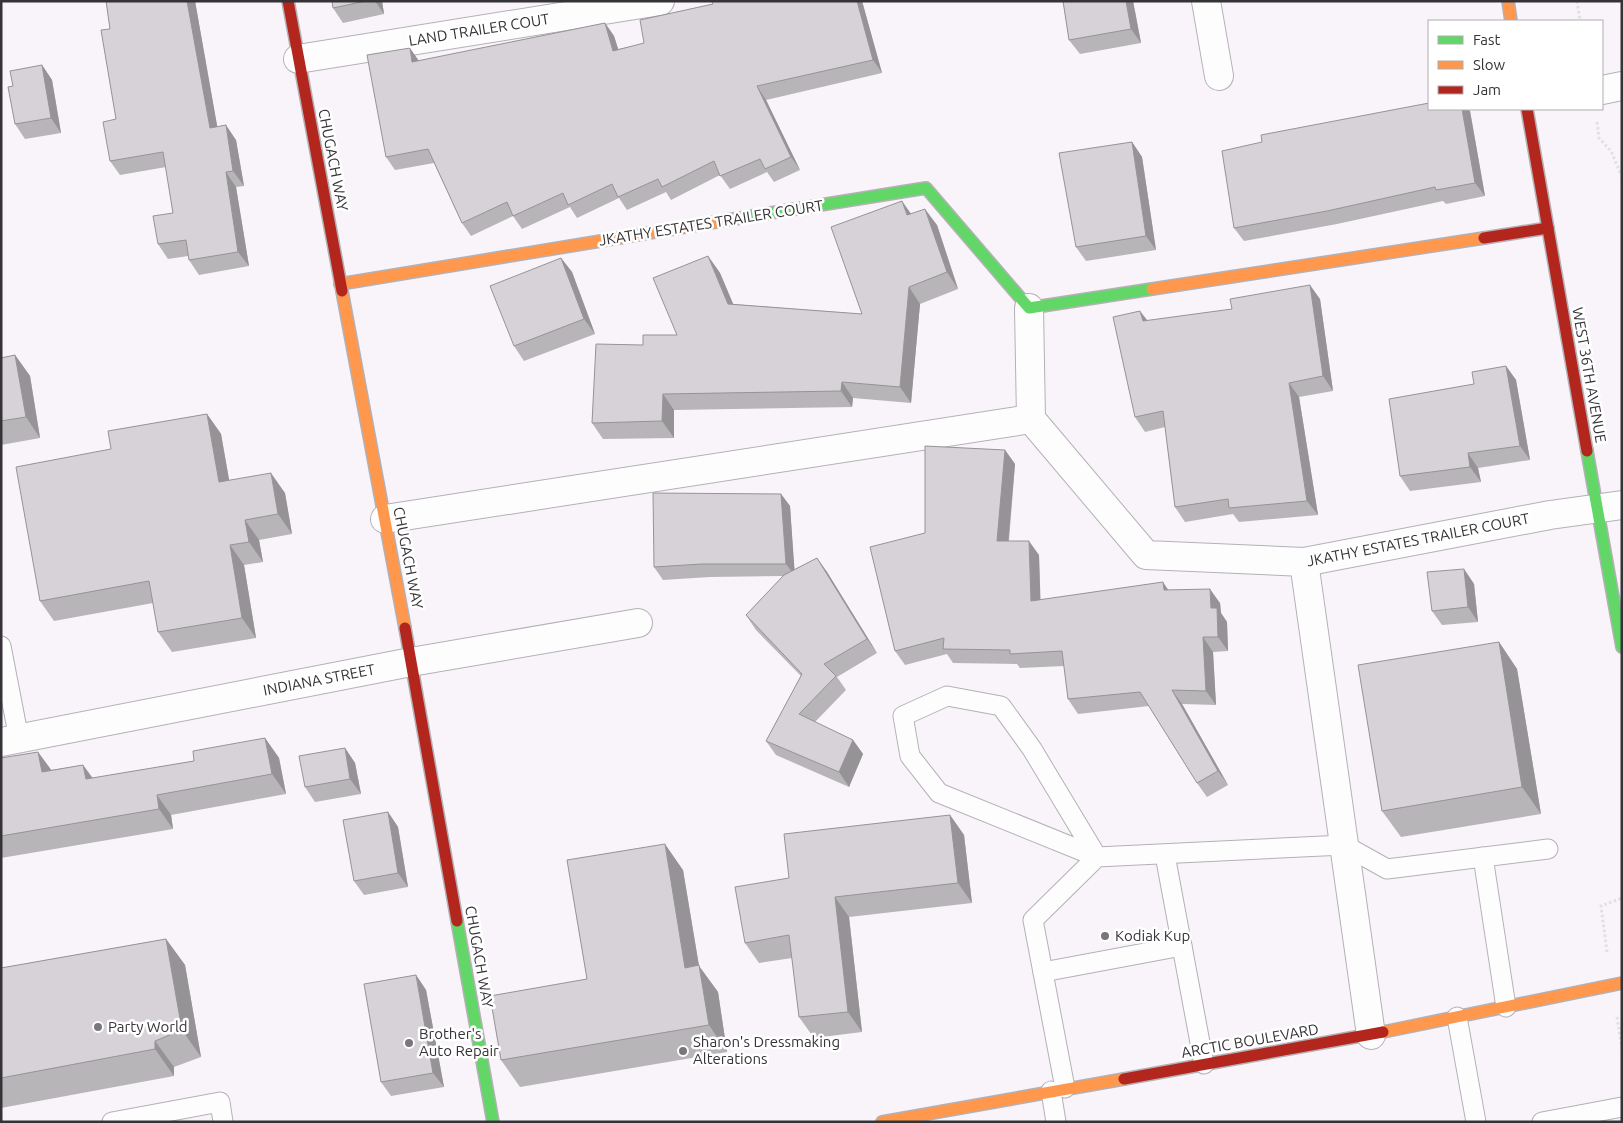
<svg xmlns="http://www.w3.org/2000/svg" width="1623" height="1123" font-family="Ubuntu,sans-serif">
	<rect width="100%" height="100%" fill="#f8f4f9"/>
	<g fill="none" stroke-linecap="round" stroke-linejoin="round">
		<!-- lane casing -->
		<g stroke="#b4b1b6" stroke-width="21">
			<g id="lane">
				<polyline points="1,646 19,739"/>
				<polyline points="1165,855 1204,1064"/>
				<polyline points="1483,857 1506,1007"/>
				<polyline points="1043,972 1182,946"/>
				<polyline points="1457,1017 1476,1122"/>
				<polyline points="1065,1088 1033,920 1097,857 939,793 910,756 903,716 947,696 1001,706 1032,749 1097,857 1344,845 1387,869 1548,849"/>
				<polyline points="1051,1091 1056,1122"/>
				<polyline points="112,1122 220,1102 223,1122"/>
				<polyline points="1542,1122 1622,1107"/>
			</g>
		</g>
		<!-- street casing -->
		<g stroke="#b4b1b6" stroke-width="30">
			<g id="street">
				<polyline points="1206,1 1219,76"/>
				<polyline points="298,59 660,1"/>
				<polyline points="1602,90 1622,86"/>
				<polyline points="1029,308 1031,419 1146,555 1304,562 1550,515 1622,505"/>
				<polyline points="385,519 1031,419"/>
				<polyline points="1304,562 1371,1035"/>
				<polyline points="1,742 411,662 638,623"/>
			</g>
		</g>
		<!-- fast casing -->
		<g stroke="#b4b1b6" stroke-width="14">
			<g id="fast">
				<polyline points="740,218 926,188 1029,308 1152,289"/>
				<polyline points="1587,451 1622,647"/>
				<polyline points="457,921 493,1122"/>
			</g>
		</g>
		<!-- slow casing -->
		<g stroke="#b4b1b6" stroke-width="14">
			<g id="slow">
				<polyline points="1508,1 1511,21"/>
				<polyline points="340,284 740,218"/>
				<polyline points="1152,289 1484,238"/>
				<polyline points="342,291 405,628"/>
				<polyline points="1383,1032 1622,983"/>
				<polyline points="882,1122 1124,1079"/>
			</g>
		</g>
		<!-- jam casing -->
		<g stroke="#b4b1b6" stroke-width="14">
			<g id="jam">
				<polyline points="288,1 342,291"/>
				<polyline points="1527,109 1587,451"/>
				<polyline points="1484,238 1548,228"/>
				<polyline points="405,628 457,921"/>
				<polyline points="1124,1079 1383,1032"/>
			</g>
		</g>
		<!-- path -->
		<g stroke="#e1e0e1" stroke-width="3" stroke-dasharray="2.5 2.5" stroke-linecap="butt">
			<polyline points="1577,1 1580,21"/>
			<polyline points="1597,122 1599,138 1611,151 1622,177"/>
			<polyline points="1607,952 1601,906 1622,898"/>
			<polyline points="1617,1017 1622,1049"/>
		</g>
		<!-- lane -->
		<use href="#lane" stroke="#fefdfe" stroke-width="19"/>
		<!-- street -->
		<use href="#street" stroke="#fefdfe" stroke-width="28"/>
		<!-- fast -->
		<use href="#fast" stroke="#63d668" stroke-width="11"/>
		<!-- slow -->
		<use href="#slow" stroke="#ff974d" stroke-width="11"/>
		<!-- jam -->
		<use href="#jam" stroke="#b3261e" stroke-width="11"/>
	</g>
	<!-- wall -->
	<g fill="#b8b5b9">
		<polygon points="106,1 195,1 217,126 236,140 244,186 236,187 249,266 199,275 189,260 188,256 168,259 158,244 173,213 166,167 120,175 110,161 116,119 110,29"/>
		<polygon points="332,1 382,1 384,14 343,23 333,8"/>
		<polygon points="862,1 882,73 766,100 800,170 774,182 767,172 730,189 720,175 671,200 666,192 627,210 619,198 577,218 570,207 522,229 513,216 471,236 462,223 434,163 395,170 386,157 419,61 605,23 614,36 618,49"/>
		<polygon points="1063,1 1133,1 1141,43 1080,54 1069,40"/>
		<polygon points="42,65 52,80 61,133 25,139 15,124"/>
		<polygon points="1470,111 1485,196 1446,204 1443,201 1337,224 1244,241 1234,228"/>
		<polygon points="1132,142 1142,157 1156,250 1086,261 1076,247"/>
		<polygon points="911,214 937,225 958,289 920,304 911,403 853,398 852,407 674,410 674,438 603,439 592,423 643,345 677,335 708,256 720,273 733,304 862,314"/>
		<polygon points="561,258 572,272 595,334 524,361 514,346"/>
		<polygon points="1320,299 1333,391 1299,397 1318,515 1239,522 1233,514 1185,522 1175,507 1165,427 1145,432 1135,417 1148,321"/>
		<polygon points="15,355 30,376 40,438 1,445 1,358"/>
		<polygon points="1506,366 1516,380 1530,460 1478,468 1481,482 1410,491 1400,476 1474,384"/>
		<polygon points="207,414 221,434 229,480 285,493 292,534 259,540 263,562 244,565 256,638 172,652 158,632 153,603 54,621 40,601 111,449"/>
		<polygon points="1005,450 1015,464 1009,541 1039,555 1040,600 1168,590 1220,603 1221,613 1227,622 1228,651 1213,652 1216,705 1182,704 1228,785 1207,797 1197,783 1149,706 1078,714 1068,699 1064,666 1020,668 1017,664 953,663 947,654 905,665 895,651 925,533"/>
		<polygon points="781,494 790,506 794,570 817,558 827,572 877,653 837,677 846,690 815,722 853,740 863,754 849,787 776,755 766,741 801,676 756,630 746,615 783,576 710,577 663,580 654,567"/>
		<polygon points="1464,569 1474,584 1478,622 1442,625 1432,611"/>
		<polygon points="1499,642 1517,669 1541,814 1401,837 1382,811"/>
		<polygon points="265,738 279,758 286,794 171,815 173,829 1,858 1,758 38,752 51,770 83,765 93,778 194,761"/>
		<polygon points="345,748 355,763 361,794 315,802 305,787"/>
		<polygon points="388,812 398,827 408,887 364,895 354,881"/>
		<polygon points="950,815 964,835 972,903 849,917 862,1032 814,1038 799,1017 792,958 759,963 745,943 789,878"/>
		<polygon points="683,870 699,966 718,992 727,1052 520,1087 501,1060 587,979"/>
		<polygon points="166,939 185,965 201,1057 174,1067 174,1076 1,1108 1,968"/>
		<polygon points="416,975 426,990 444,1087 391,1096 381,1082"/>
	</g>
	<!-- shaded-wall -->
	<g fill="#969396">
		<polygon points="187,1 195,1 220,142 210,128"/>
		<polygon points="375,1 382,1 384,14"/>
		<polygon points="857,1 862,1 882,73 873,60"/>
		<polygon points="1126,1 1133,1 1141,43 1131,29"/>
		<polygon points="605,23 614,36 623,64 613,51"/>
		<polygon points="410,48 419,61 412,62"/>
		<polygon points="42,65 52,80 61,133 51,118"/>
		<polygon points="757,86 766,100 800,170 791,157"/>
		<polygon points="1462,109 1468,109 1470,111 1485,196 1475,183"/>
		<polygon points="226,125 236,140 244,186 233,171"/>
		<polygon points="1132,142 1142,157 1156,250 1146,236"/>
		<polygon points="226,172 236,187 249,266 238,252"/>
		<polygon points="902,201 914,218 907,215"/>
		<polygon points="925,209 937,225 958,289 947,272"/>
		<polygon points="708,256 720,273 740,320 728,304"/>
		<polygon points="561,258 572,272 595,334 584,319"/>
		<polygon points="1310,285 1320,299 1333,391 1323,376"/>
		<polygon points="909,287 920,304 911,403 900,387"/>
		<polygon points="1140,311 1151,325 1143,321"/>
		<polygon points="15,355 30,376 40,438 26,417"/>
		<polygon points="1506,366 1516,380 1530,460 1520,446"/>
		<polygon points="842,382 853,398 852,407 841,391"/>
		<polygon points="1289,383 1299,397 1318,515 1307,501"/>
		<polygon points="663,394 674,410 674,438 662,421"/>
		<polygon points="207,414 221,434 233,502 219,482"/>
		<polygon points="1005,450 1015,464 1007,556 997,541"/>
		<polygon points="1468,453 1478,468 1481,482 1470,467"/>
		<polygon points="271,473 285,493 292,534 278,514"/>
		<polygon points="781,494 790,506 795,576 786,564"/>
		<polygon points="245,520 259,540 263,562 249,542"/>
		<polygon points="1029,541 1039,555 1041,615 1031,601"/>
		<polygon points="230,545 244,565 256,638 242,618"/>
		<polygon points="817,558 827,572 877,653 867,639"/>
		<polygon points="1464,569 1474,584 1478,622 1468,607"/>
		<polygon points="1163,582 1173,597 1164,590"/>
		<polygon points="1210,589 1220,603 1221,613 1227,622 1228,651 1218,637 1211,608"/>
		<polygon points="1203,637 1213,652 1216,705 1206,691"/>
		<polygon points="1499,642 1517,669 1541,814 1522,787"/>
		<polygon points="1172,690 1182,704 1228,785 1218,771"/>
		<polygon points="265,738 279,758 286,794 272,774"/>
		<polygon points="853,740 863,754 849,787 839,772"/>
		<polygon points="345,748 355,763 361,794 350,779"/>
		<polygon points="38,752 52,771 42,772"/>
		<polygon points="83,765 97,785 86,779"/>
		<polygon points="157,795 171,815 173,829 159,809"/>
		<polygon points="388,812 398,827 408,887 398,873"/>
		<polygon points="950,815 964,835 972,903 958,883"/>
		<polygon points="665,844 683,870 699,966 718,992 727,1052 709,1025 685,968"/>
		<polygon points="835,897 849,917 862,1032 848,1012"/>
		<polygon points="166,939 185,965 201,1057 182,1030"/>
		<polygon points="416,975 426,990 444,1087 433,1073"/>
		<polygon points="155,1041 174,1067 174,1076 155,1049"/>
	</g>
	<!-- building -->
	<g fill="#d6d2d7" stroke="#969396">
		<polygon points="106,1 187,1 210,128 226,125 233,171 226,172 238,252 189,260 186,240 158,244 153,216 173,213 163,152 110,161 103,122 116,119 101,30 110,29"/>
		<polygon points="332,1 366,1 333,8"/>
		<polygon points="714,1 857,1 873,60 757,86 791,157 765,169 760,159 720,176 714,161 662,187 658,179 618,197 612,184 568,205 563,193 513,216 507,202 462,223 428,149 386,157 367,55 410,48 412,62 605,23 613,51 644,43 640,20 713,4 712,2"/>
		<polygon points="1063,1 1126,1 1131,29 1069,40"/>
		<polygon points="42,65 51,118 15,124 8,87 13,86 10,71"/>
		<polygon points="1429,103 1429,109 1462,109 1475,183 1436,190 1435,187 1327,211 1234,228 1222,151 1262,142 1261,135"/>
		<polygon points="1132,142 1146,236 1076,247 1059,153"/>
		<polygon points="902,201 907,215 925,209 947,272 909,287 900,387 842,382 841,391 663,394 662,421 592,423 596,344 643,345 643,335 677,335 653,278 708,256 728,304 862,314 831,227"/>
		<polygon points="561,258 584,319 514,346 490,286"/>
		<polygon points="1310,285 1323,376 1289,383 1307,501 1229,508 1228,499 1175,507 1163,411 1135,417 1113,317 1140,311 1143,321 1232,309 1230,299"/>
		<polygon points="15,355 26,417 1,421 1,358"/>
		<polygon points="1506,366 1520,446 1468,453 1470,467 1400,476 1389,399 1474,384 1472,372"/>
		<polygon points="207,414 219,482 271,473 278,514 245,520 249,542 230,545 242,618 158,632 149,581 40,601 16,467 111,449 108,431"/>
		<polygon points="925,446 1005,450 997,541 1029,541 1031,601 1163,582 1164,590 1210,589 1211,608 1217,608 1218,637 1203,637 1206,691 1172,690 1218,771 1197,783 1140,692 1068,699 1062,651 1010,654 1010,650 943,649 944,638 895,651 870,547 925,533"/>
		<polygon points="653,493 781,494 786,564 702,564 654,567"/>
		<polygon points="817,558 867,639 824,664 836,676 799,714 853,740 839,772 766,741 802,674 746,615 784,575"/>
		<polygon points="1464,569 1468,607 1432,611 1427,572"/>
		<polygon points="1499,642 1522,787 1382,811 1358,665"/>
		<polygon points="265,738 272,774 157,795 159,809 1,836 1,758 38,752 42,772 83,765 86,779 194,761 193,751"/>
		<polygon points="345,748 350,779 305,787 299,756"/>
		<polygon points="388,812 398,873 354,881 343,820"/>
		<polygon points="950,815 958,883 835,897 848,1012 799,1017 789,935 745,943 735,887 789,878 784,834"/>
		<polygon points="665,844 685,968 699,965 709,1025 501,1060 490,996 587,979 567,860"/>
		<polygon points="166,939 182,1030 155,1041 155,1049 1,1078 1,968"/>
		<polygon points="416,975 433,1073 381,1082 364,984"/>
	</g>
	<!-- markers -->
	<g fill="#79777b" stroke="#fff" stroke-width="2">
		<circle cx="1105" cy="936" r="5"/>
		<circle cx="98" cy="1027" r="5"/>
		<circle cx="409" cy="1043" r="5"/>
		<circle cx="683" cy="1051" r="5"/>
	</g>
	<g text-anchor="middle" stroke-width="5" stroke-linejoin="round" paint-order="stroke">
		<!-- street labels -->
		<g font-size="15" fill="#353337" stroke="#fff">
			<text transform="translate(479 30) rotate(-9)" y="5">LAND TRAILER COUT</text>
			<text transform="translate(333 160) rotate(79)" y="5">CHUGACH WAY</text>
			<text transform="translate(711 223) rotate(-9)" y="5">JKATHY ESTATES TRAILER COURT</text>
			<text transform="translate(1589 375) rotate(80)" y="5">WEST 36TH AVENUE</text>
			<text transform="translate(1418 540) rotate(-11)" y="5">JKATHY ESTATES TRAILER COURT</text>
			<text transform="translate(408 558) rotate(79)" y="5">CHUGACH WAY</text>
			<text transform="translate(319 680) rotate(-11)" y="5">INDIANA STREET</text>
			<text transform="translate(479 957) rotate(80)" y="5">CHUGACH WAY</text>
			<text transform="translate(1250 1041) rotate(-10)" y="5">ARCTIC BOULEVARD</text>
		</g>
		<!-- poi labels -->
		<g font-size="15" fill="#353337" stroke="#fff" text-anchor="start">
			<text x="1115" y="941">Kodiak Kup</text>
			<text x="108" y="1032">Party World</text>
			<text x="419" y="1039">Brother's<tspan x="419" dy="17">Auto Repair</tspan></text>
			<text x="693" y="1047">Sharon's Dressmaking<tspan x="693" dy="17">Alterations</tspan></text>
		</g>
	</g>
	<!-- border -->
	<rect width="1623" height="1123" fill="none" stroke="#353337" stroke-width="5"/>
	<!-- legend -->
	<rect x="1428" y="20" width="175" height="90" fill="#ffffff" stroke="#aeadaf"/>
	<rect x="1438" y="36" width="25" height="8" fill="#63d668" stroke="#aeadaf"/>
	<text x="1473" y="45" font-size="15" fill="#353337">Fast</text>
	<rect x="1438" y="61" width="25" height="8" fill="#ff974d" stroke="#aeadaf"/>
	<text x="1473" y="70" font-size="15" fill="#353337">Slow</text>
	<rect x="1438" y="86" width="25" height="8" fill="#b3261e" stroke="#aeadaf"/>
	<text x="1473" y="95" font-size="15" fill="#353337">Jam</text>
</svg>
